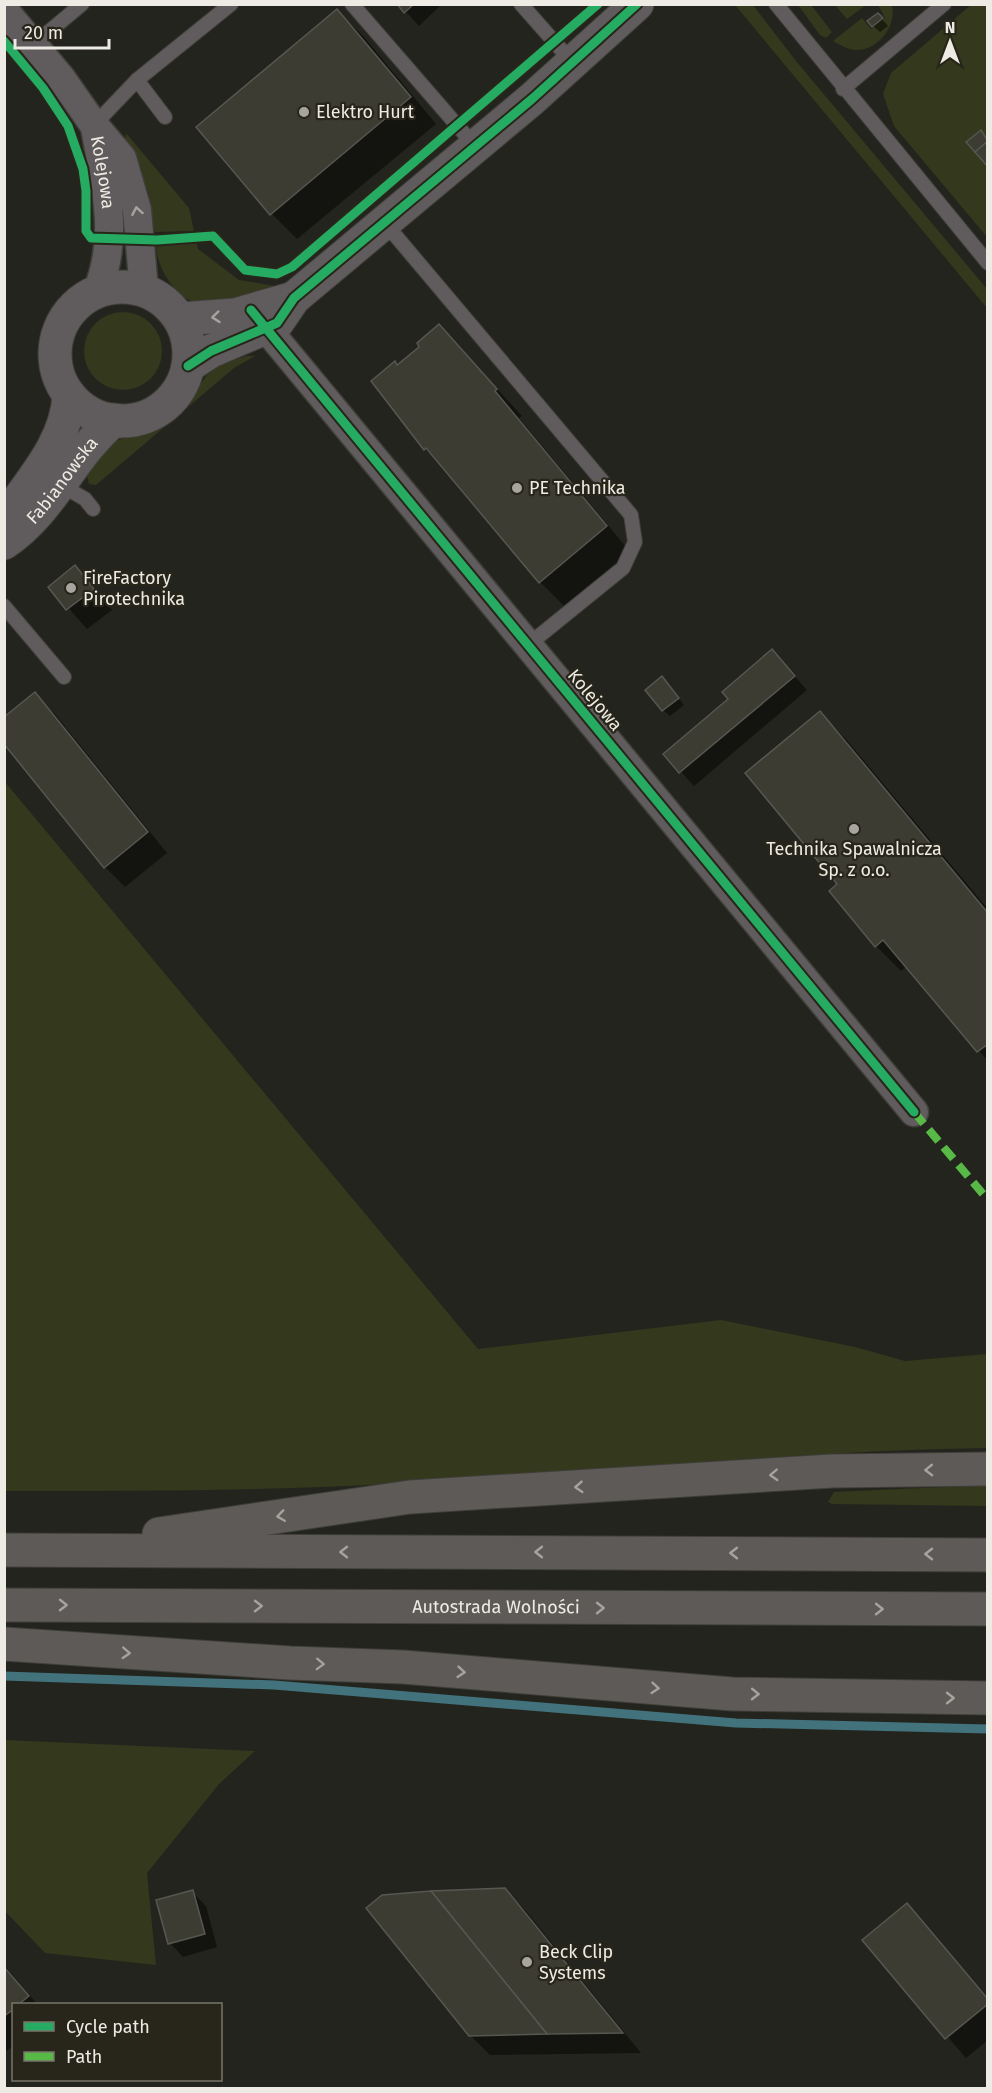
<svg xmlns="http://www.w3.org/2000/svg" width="992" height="2093" font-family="'Fira Sans',sans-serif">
	<rect width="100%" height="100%" fill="#24241e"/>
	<!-- green -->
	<g fill="#34381c">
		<polygon points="735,5 753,5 796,61 987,289 987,308"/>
		<polygon points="798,5 811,5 832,32 826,38 820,35"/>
		<polygon points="835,5 866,5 847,19"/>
		<path d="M878,5H892C897,26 878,51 855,50C847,49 840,45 833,41L862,18L871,29L885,18Z"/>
		<polygon points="971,5 987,5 987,138 981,130 967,142 987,167 987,237 894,126 883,94 891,73"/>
		<polygon points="126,133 189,208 194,231 155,232 148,190 145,189 125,140"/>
		<path d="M196,241L198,249L239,280L275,286C259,294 216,306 198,303C175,299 157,267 156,246Z"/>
		<circle cx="123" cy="351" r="39"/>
		<polygon points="246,356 255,356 234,368 96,485 89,484 87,476 99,455 115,441 153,430 177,417 207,375 220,365"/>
		<path d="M5,782L478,1349L721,1320L855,1347L905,1361L987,1354V1448C793,1451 599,1472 405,1483C271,1491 138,1491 5,1491Z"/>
		<polygon points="987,1485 987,1506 832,1504 828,1502 834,1492"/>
		<polygon points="5,1740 255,1751 219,1784 147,1873 156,1965 45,1953 5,1911"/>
	</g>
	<!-- shadow -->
	<g fill="#0007">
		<polygon points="399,4 442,4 419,26"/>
		<polygon points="337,11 363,36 436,124 297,239 272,214"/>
		<polygon points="878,15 888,26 880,32 873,26"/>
		<polygon points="439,326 522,416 519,418 631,553 565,607 540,582 445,468 425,449 398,367 422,347"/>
		<polygon points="75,567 112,610 87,629 50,587"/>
		<polygon points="772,651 807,690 694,786 665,754 731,699"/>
		<polygon points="668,684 684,705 670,716 663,710"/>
		<polygon points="35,694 55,714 167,853 125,887 105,867 4,742"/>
		<polygon points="820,713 845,738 988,909 988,1061 907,966 901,971 876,946 839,884"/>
		<polygon points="505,1889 525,1910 641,2053 490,2055 470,2035"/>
		<polygon points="192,1892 206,1906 217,1947 183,1957 170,1943"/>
		<polygon points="907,1905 988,1997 988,2040 966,2058 864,1940"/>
		<polygon points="4,1965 37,2004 14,2004 14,2045 4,2053"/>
	</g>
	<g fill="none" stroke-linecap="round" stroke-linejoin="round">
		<!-- stream -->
		<polyline stroke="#42737c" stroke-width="9" points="4,1676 274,1685 736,1723 988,1729"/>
	</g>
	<!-- building -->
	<g fill="#3d3c32" stroke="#575752" stroke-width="1.5">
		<polygon points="397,4 414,4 404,13"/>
		<polygon points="337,9 411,97 270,215 196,127"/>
		<polygon points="878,13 883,18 872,27 867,21"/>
		<polygon points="981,130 988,141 975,152 966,142"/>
		<polygon points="988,141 988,167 975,152"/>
		<polygon points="439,324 497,389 495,391 607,526 539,583 426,448 424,450 371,381 395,361 397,365 419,347 417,343"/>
		<polygon points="75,565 94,589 66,610 48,587"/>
		<polygon points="772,649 795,676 679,773 663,754 728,699 722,692"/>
		<polygon points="662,676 679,698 662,711 645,690"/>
		<polygon points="35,692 148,832 104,868 4,744 4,717"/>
		<polygon points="820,711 988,913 988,1044 977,1052 883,940 875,947 829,891 837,884 745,773"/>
		<polygon points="505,1888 623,2033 547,2034 431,1891"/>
		<polygon points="193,1890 205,1934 168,1944 156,1900"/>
		<polygon points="431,1891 547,2034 469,2036 366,1908 382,1895"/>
		<polygon points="907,1903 988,1999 988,2004 945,2039 862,1940"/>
		<polygon points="4,1967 29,1996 19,2004 14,2004 14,2009 4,2016"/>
	</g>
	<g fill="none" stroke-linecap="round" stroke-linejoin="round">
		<!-- service casing -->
		<g stroke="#3f3f3a" stroke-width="16">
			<g id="service">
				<polyline points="352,4 475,146"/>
				<polyline points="521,4 573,63"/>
				<polyline points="776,4 988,263"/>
				<polyline points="33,45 82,4"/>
				<polyline points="137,80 165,117"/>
				<polyline points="843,89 944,4"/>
				<polyline points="94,125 137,80 231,4"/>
				<polyline points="384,222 631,515 635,542 623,568 528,645"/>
				<polyline points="59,484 85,499 93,509"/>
				<polyline points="4,606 64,677"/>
			</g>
		</g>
		<!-- minor casing -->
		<g stroke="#3f3f3a" stroke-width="31">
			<g id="minor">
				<polyline points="4,10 61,78 94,125 122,158 137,210 144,290"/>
				<path id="s1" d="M95,127C105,186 120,235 97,292"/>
				<polyline points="252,311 914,1112"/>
			</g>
		</g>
		<!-- tertiary casing -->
		<g stroke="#3f3f3a" stroke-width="35">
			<g id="tertiary">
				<circle cx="122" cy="354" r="67"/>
				<polyline points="180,319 235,315 294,298"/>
				<polyline points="188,366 211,351 277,323 294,298 532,99 637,4"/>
				<path d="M4,520C30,481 67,443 69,395"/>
				<path id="s2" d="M4,543C52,511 71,456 114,420L119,421"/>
			</g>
		</g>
		<!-- motorway casing -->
		<g stroke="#3f3f3a" stroke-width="35">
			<g id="motorway">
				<polyline points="159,1534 410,1497 832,1471 988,1469"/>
				<polyline points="4,1550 988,1555"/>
				<path id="s3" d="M4,1605L988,1609"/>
				<polyline points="4,1644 290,1663 403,1667 732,1694 988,1698"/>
			</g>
		</g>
		<!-- service -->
		<use href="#service" stroke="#605b5c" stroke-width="14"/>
		<!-- minor -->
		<use href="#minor" stroke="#605b5c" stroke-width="28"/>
		<!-- tertiary -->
		<use href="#tertiary" stroke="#605b5c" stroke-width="33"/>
		<!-- motorway -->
		<use href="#motorway" stroke="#5e5a58" stroke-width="33"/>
		<!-- quiet -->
		<polyline stroke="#58b947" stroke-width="8" stroke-dasharray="15 8" stroke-linecap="butt" points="914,1112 988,1200"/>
		<!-- cycleway casing -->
		<g stroke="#28261a" stroke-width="13">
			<g id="cycleway">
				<polyline points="4,41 43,88 68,126 83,169 86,191 86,231 91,238 157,240 213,236 245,270 277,274 292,267 598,4"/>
				<polyline points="251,310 914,1112"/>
				<polyline points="188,366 211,351 277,323 294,298 532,99 637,4"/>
			</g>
		</g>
		<!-- cycleway -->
		<use href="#cycleway" stroke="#26ab63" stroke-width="9"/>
	</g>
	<!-- one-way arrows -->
	<defs><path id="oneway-chevron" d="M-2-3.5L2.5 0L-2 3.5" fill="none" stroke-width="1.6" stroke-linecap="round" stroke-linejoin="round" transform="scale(1.5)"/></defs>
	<g stroke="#a6a3a0">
		<use href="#oneway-chevron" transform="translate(137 211) rotate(-100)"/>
		<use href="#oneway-chevron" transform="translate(216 317) rotate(174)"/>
	</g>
	<g stroke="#a6a29e">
		<use href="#oneway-chevron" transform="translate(929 1470) rotate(179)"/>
		<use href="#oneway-chevron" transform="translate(774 1475) rotate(177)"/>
		<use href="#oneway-chevron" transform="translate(579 1487) rotate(176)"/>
		<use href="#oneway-chevron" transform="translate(281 1516) rotate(172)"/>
		<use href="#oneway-chevron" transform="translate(344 1552) rotate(-180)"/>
		<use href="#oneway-chevron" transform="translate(539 1552) rotate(-180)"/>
		<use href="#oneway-chevron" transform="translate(734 1553) rotate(-180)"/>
		<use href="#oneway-chevron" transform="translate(929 1554) rotate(-180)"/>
		<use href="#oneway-chevron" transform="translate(63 1605)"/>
		<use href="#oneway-chevron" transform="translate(258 1606)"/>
		<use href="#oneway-chevron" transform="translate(600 1608)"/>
		<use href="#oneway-chevron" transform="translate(879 1609)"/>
		<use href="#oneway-chevron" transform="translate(126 1653) rotate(3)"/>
		<use href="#oneway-chevron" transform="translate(320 1664) rotate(2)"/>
		<use href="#oneway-chevron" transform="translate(461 1672) rotate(5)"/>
		<use href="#oneway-chevron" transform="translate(655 1688) rotate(5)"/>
		<use href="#oneway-chevron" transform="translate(755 1694) rotate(1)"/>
		<use href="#oneway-chevron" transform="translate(950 1698)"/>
	</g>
	<!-- markers -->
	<g fill="#a7a59e" stroke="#28261a" stroke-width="2">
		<circle cx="304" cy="112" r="6"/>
		<circle cx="517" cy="488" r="6"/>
		<circle cx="71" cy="588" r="6"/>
		<circle cx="854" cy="829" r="6"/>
		<circle cx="527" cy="1962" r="6"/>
	</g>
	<g text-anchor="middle" stroke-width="4.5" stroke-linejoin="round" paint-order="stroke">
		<!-- poi labels -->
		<g font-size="18" fill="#edebe3" stroke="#28261a" text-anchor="start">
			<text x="316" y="118">Elektro Hurt</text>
			<text x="529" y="494">PE Technika</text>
			<text x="83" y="584">FireFactory<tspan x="83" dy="21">Pirotechnika</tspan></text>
			<text x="854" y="855" text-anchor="middle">Technika Spawalnicza<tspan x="854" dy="21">Sp. z o.o.</tspan></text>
			<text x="539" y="1958">Beck Clip<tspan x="539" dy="21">Systems</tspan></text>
		</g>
		<!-- street labels -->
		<g font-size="18" fill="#edebe3" stroke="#28261a">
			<text dy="6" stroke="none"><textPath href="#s1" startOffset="46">Kolejowa</textPath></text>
			<text dy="6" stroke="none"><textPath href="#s2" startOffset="86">Fabianowska</textPath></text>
			<text transform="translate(595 700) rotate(50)" y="6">Kolejowa</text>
			<text dy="6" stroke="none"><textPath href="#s3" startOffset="492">Autostrada Wolności</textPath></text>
		</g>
	</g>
	<!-- border -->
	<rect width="992" height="2093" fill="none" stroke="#edebe3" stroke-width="12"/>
	<!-- legend -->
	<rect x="12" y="2003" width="210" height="78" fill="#28261a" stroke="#77756a" stroke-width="1.5"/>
	<rect x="24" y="2022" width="30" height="9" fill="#26ab63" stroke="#77756a" stroke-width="1.5"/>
	<text x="66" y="2033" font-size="18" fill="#edebe3">Cycle path</text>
	<rect x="24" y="2052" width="30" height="9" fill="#58b947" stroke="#77756a" stroke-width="1.5"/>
	<text x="66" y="2063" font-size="18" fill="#edebe3">Path</text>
	<!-- north arrow -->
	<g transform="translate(950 42)" stroke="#28261a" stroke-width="4.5" paint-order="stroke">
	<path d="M0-4.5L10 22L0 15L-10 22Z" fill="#edebe3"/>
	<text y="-9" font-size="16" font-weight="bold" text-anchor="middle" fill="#edebe3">N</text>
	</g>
	<!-- scale -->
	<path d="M15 39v9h94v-9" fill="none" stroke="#edebe3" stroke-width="3"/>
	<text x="24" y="39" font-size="18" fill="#edebe3" stroke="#28261a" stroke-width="4.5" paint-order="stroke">20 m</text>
</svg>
